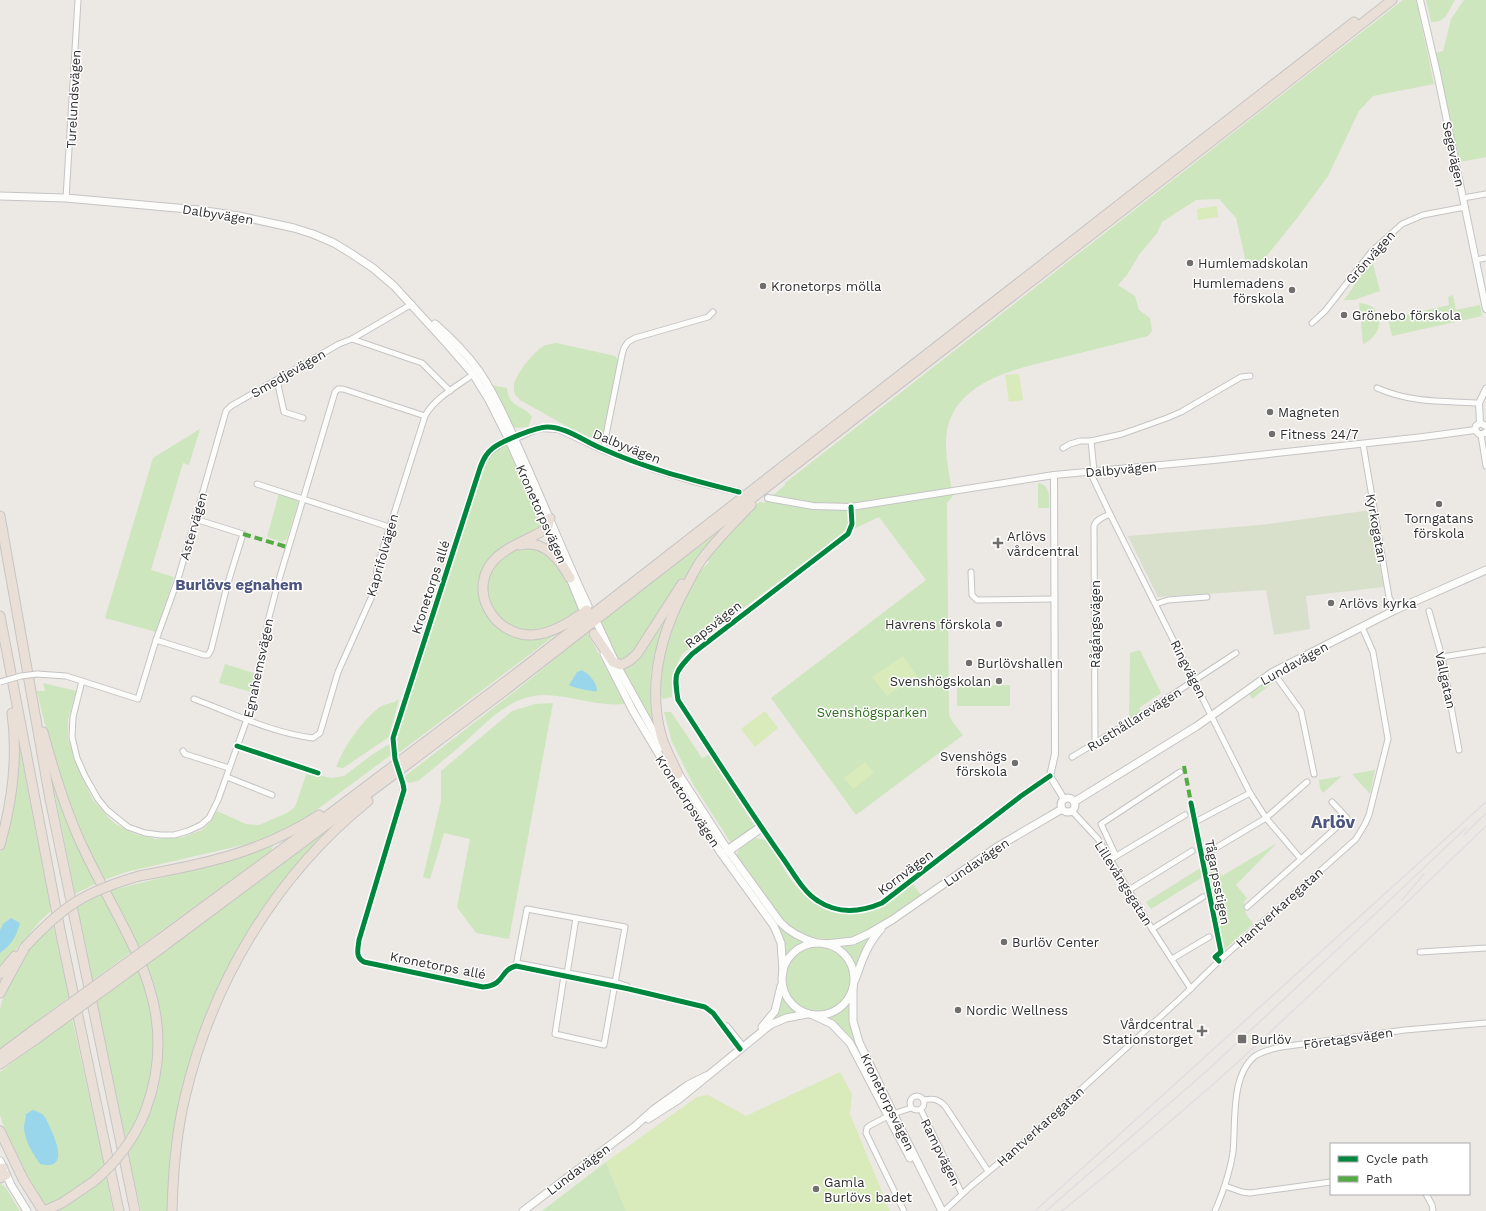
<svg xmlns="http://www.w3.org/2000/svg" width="1486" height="1211" font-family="'Work Sans',sans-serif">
	<rect width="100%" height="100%" fill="#ece8e4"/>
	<!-- green -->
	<g fill="#cee6be">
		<path d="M1403,0H1416L1434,84L1373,96L1359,111L1328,176L1298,217L1261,263L1246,262L1236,218L1219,199L1196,200L1162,222L1157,233L1139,255L1127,275L1118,285L1135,296L1139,310L1150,318L1152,331L1148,336C1121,343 1095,349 1068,356C1030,366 971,375 952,415C940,438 949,471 953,496L947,503L949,715L954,724L963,735L856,815L771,698L926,580L879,517L841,535L682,654L672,676V697L662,699V697L659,696L660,673L664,647L675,618L696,575L709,562L707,557L745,516L752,513L756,504L761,502L764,503L785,485V483Z"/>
		<path d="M1426,0H1455C1448,11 1447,23 1431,22Z"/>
		<polygon points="1464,0 1486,0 1486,157 1460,162 1435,53 1443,51 1451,19"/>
		<polygon points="1372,260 1380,291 1354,300 1344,300"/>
		<polygon points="1453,295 1456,310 1480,305 1482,316 1392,336 1388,319 1449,305 1448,297"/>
		<path d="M1359,303C1385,304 1386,334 1363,344Z"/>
		<path d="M556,343L611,355L616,357L618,361L617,370L603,437L600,441L596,440L568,427L520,400C516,396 513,393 514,386C514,376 536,348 546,345C549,344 553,344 556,343Z"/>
		<path d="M491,385L507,388C509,409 524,404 532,417L528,427L518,428L514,427Z"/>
		<polygon points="200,429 189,465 183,463 151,570 174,577 156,632 105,618 153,458"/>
		<polygon points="505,445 508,446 544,524 496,555 481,599 513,635 570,624 400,752 396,751 398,731 484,464 493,452"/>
		<path d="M1038,483C1051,485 1049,497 1049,508H1038Z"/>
		<polygon points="279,493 295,498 298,503 287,539 282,542 267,537"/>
		<polygon points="727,525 678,586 631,656 619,661 600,623"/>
		<path d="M523,547C527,548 532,548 536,548C559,553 572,592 580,611L564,622L538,632L515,630L492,613L486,586L490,572L502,556L517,549Z"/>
		<path d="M676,598C668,621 654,649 651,673C649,693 654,714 657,734L622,668Z"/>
		<path d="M587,632L625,704C597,707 571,695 543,695C510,696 488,721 465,742C450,755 434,768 418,781L409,783L404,777L528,681Z"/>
		<polygon points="1140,650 1161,693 1139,708 1143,714 1129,722 1130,653"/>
		<polygon points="225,664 257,674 251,692 219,683"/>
		<polygon points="1270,679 1274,679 1276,680 1252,699 1249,693"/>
		<path d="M43,683L76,691L68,720V739L79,770L93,800L114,823L135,834L156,839L183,837L202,830L210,822L217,811L246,824L259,825L287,813L295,807L307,772L331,778L344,776L373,754L389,744L392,750L391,755L307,817L282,831L252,843L126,872L104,880C89,849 74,818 62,785C52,754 44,722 37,691H45Z"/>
		<polygon points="1010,685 1010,706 957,706 957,686"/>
		<path d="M399,699L389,737L352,762L343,768L336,767C344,747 362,720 380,707C386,703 393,704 399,699Z"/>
		<polygon points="553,703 509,939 476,933 457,907 470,839 444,833 430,879 423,877 441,801 441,771 512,711 535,704"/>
		<polygon points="664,712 671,712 702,758 709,755 755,826 731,843 693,784 672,742"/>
		<polygon points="17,734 51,911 40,921 0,969 0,853 9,822"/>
		<polygon points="50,770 97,883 75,894"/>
		<polygon points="1375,770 1370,794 1352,774"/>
		<polygon points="1342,776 1323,793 1320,788 1319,780"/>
		<path d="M344,816L278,886L253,924L223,977L197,1037L183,1090L171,1151L168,1192V1211H141L128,1154C138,1136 149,1118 155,1099C163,1073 166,1034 159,1008C156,993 150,979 146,964Z"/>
		<path d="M755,838L766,840C777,854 784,872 796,886C816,909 852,919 880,907C892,902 903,892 913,884L921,895L873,929L851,939L835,940L808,937L795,931L780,918L737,858C736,847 748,843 755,838Z"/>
		<polygon points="1277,843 1236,885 1247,898 1244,902 1246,914 1253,924 1222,952 1202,848 1211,847 1212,849 1208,854 1222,876"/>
		<polygon points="270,846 273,846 271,851 139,947 109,891 219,863"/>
		<polygon points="730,858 781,927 805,941 794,946 785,956 784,947"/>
		<polygon points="1202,867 1204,876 1151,909 1146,902"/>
		<polygon points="102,894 131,952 92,981 77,907"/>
		<path d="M53,925L69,997L0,1049C0,1037 0,1021 0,1009C7,978 29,945 53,925Z"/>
		<path d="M878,929L857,972C853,960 847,950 835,944Z"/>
		<circle cx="818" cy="979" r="32"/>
		<path d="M139,969C144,985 151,1001 153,1018C158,1056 149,1108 125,1138L95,1001Z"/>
		<polygon points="782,995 788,1006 797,1013 772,1021 778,1009"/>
		<polygon points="850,1004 857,1044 855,1045 826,1019 840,1013"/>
		<polygon points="72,1018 104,1164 92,1177 76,1191 45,1206 15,1154 3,1124 0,1115 0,1072"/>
		<polygon points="606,1162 626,1211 542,1211"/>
		<path d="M106,1176L113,1211H55C75,1202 91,1191 106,1176Z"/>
		<polygon points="0,1183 6,1188 20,1211 0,1211"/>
	</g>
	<!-- cemetery -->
	<polygon fill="#d8e0cc" points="1371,510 1384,587 1306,596 1310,629 1274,635 1266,590 1158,597 1128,536 1260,525"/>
	<!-- pitch -->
	<g fill="#d9eabb">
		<polygon points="1217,206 1218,217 1198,220 1197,209"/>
		<polygon points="1019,374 1023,400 1009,402 1005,375"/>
		<polygon points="903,656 917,676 887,696 872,677"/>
		<polygon points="765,711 778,728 755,747 741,729"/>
		<polygon points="865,762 874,773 853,789 844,778"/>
		<polygon points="840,1072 852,1094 850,1114 890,1211 626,1211 606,1162 697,1097 708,1095 746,1116"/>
	</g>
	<!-- water -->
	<g fill="#99d6ec">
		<path d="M582,670C589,674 597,682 597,691C593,692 573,688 569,685L577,672Z"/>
		<path d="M11,918L20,923C17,936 11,945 0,953V930L3,924Z"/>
		<path d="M33,1110C36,1111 39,1112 42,1114C46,1117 49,1125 51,1130C58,1144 67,1171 40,1164C33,1154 24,1140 24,1127C24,1123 26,1118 26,1114Z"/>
	</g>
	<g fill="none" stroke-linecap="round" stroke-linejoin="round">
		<!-- minor casing -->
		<g stroke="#c5c4c5" stroke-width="7">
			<g id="minor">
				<polyline points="66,198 78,0"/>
				<polyline points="1463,198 1486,194"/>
				<polyline points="1476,260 1486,258"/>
				<polyline points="1312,323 1325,311 1372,251 1402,224 1423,215 1465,207"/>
				<polyline points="352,339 412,304"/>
				<polyline points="277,380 284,412 303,418"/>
				<path d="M1377,388C1411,403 1442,401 1479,403"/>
				<polyline points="1481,435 1486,466"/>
				<polyline points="1091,441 1094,471"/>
				<polyline points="1363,444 1389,597 1395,610"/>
				<polyline points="1063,448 1070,444 1080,441 1091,441 1122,434 1167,418 1181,412 1241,377 1250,376"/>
				<polyline points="603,450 622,355 624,348 628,342 635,338 708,317 713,312"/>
				<polyline points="1090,472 1110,514 1250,793 1266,818 1300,858"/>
				<polyline points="257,484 389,527"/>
				<path d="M851,507L852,524L848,534L692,654C674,673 674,674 678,700C712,752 746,806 782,857C793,872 803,892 818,901C838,914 861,912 882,903L1021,796L1050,776"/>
				<polyline points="971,572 972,595 977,600 1054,599"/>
				<polyline points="1156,604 1168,600 1207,597"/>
				<polyline points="1429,611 1442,657 1459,750"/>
				<polyline points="156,640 204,655 208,655 211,650 227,586 243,534 195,519"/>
				<polyline points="1442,657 1486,650"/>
				<polyline points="1273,672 1301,711 1314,774"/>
				<polyline points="37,674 66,676 138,699 156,640 178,579 226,411 231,406 339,344 352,339 422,363 450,391"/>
				<polyline points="82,681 73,717 72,737 77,758 85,776 98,799 107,810 128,827 145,833 161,835 174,835 188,831 201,825 209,818 218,800 247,719 259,673 268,621 278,583 335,392 338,389 343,389 425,416"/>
				<path d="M194,699C232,713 272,733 313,738L320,733L338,672L376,587L377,567L425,416C434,398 459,385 475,373"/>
				<path d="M1095,743L1094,526C1096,519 1104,517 1110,514"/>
				<polyline points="183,751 185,754 229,768"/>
				<path d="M394,754L393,738L480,468C486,453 495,447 509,440"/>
				<polyline points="1072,757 1143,714 1236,653"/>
				<polyline points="227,777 272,795"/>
				<path d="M401,779C404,786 403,791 402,799L359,940C358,949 355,957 364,962L483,987C506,985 499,970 516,966L629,989L705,1007L713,1013L740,1049"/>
				<polyline points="1072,811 1098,839 1152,929 1191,989"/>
				<polyline points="1195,822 1250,793"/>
				<polyline points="1214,849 1266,818 1307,782"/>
				<polyline points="721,853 760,826"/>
				<polyline points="728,853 762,829"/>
				<polyline points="1116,856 1101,824 1180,772"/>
				<polyline points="1113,858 1185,815"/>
				<polyline points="1129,890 1192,851"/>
				<polyline points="1247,907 1347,818 1332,802"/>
				<polyline points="1152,929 1203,897"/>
				<polyline points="1420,952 1486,948"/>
				<polyline points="1172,959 1209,937"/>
				<polyline points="517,963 615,982 627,986"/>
				<polyline points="516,966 527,909 625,927 604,1045 555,1034 564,976"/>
				<polyline points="567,974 576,918"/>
				<polyline points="727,1026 743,1046"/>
				<circle cx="917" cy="1103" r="7"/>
				<path d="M924,1100C933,1098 938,1099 945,1106L988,1171"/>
				<polyline points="921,1110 962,1194"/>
				<polyline points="893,1114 911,1108"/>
				<polyline points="888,1116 869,1126 867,1128 866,1133 904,1211"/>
				<polyline points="1225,1186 1242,1192 1250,1193 1331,1182"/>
				<polyline points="1426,1194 1432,1205 1433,1211"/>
				<polyline points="944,1211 971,1186 1017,1148 1183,996 1219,961 1356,839 1365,824 1369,815 1388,739 1373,652 1362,627"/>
				<path d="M1215,1211C1223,1192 1230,1173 1233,1152C1236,1124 1230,1076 1255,1056C1263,1051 1271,1049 1281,1047L1405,1030L1486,1023"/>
			</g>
		</g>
		<!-- tertiary casing -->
		<g stroke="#c5c4c5" stroke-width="8">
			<g id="tertiary">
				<polyline points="1420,0 1437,73 1486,309"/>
				<polyline points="1480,423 1479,403 1486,389"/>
				<polyline points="1486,426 1480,423 1476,426 1475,430 1479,434 1481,435 1486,432"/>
				<polyline points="511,440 539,428 558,429 603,450 657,470 690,480 739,492"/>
				<polyline points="1054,475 1055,754 1050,776 1064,799"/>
				<polyline points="768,498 813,506 851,507 1054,475 1214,460 1423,437 1475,430"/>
			</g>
		</g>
		<!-- secondary casing -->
		<g stroke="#c5c4c5" stroke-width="9">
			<g id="secondary">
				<polyline points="0,196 66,198 199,210 239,216 294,228 313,234 334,243 352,254 373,268 394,286 448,345 473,374 489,400 509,440 564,564"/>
				<path d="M435,324C451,338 466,353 479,371C493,392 504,415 514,438C540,494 562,551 588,606"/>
				<polyline points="568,573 583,610"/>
				<polyline points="598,625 616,664 662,747"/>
				<polyline points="604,654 633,711 687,801 721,853 774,926 781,943 783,971"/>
				<path d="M676,770L727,849L780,922C790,933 803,939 817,943"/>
				<circle cx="1068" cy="805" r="7"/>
				<polyline points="1074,802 1197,726 1273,672 1395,610 1486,570"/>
				<circle cx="818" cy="979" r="36"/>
				<polyline points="825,944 853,941 868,934 892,920 997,847 1062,809"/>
				<path d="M855,980C862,961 867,944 881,929"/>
				<polyline points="853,988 853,1021 859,1042 896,1119 942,1211"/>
				<polyline points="813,1015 832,1024 850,1043 910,1158"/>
				<polyline points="762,1027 775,1011 781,986"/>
				<polyline points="648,1119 678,1100 770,1025 786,1018 807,1014"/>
				<polyline points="0,1161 11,1185 27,1211"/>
				<polyline points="523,1211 634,1127 653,1110 688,1085 706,1076"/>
			</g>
		</g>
		<!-- motorway casing -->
		<g stroke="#c6c5c4" stroke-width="11">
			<g id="motorway">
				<polyline points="0,516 50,799 135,1211"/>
				<path d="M550,518L548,526L544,530C529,540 509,545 496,558C466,587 492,636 532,635C553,634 571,621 587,610"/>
				<path d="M520,545C545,539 560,560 570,578"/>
				<polyline points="0,616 61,935 119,1211"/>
				<polyline points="594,634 613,662 621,665 629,661 637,654 682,584"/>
				<path d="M43,732C53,769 64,806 80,841C122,934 186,1004 145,1112"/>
				<path d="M678,774C672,761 665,749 661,735C647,682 661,632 687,585C692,576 696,567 702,559C717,539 734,522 751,505"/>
				<path d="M0,845C12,803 18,757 12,713"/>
				<path d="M139,876C205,864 262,852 319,815"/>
				<polyline points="160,939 323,819 526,666 1354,22"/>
				<polyline points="164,946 409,763 512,685 1271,95 1392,0"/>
				<polyline points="0,974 15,956"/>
				<polyline points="0,993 25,947"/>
				<polyline points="0,1055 31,1032"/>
				<polyline points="0,1064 36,1039"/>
				<polyline points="0,1131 23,1179 43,1211"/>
				<polyline points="0,1169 3,1168"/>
				<polyline points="0,1178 6,1175"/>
				<polyline points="44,1211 62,1203 93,1182"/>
				<path d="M172,1211C173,1173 176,1134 185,1097C212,982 276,875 368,801"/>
			</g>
		</g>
		<!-- minor -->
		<use href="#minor" stroke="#fcfcfb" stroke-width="5"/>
		<!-- tertiary -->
		<use href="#tertiary" stroke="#fcfcfb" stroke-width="6"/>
		<!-- secondary -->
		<use href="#secondary" stroke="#fcfcfb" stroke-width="7"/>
		<!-- motorway -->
		<use href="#motorway" stroke="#eadfd6" stroke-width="9"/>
		<!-- rail -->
		<g stroke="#dfdfe1" stroke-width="1.5">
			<polyline points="1464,835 1486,813"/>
			<polyline points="1402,900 1424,874"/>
			<polyline points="1035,1211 1486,802"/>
			<polyline points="1046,1211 1210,1068 1341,946 1466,828"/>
			<path d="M1062,1211C1122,1162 1181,1114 1238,1062C1322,985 1404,905 1486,826"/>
		</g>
		<!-- minor-bridge casing -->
		<g stroke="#c5c4c5" stroke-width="7" stroke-linecap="butt">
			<polyline id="minor-bridge" points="0,682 21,676 37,674"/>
		</g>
		<!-- motorway-bridge casing -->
		<g stroke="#c6c5c4" stroke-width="11" stroke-linecap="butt">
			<g id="motorway-bridge">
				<path d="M25,947C63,906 84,892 139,876"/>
				<polyline points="31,1032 160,939"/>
				<polyline points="36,1039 164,946"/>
				<path d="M93,1182C116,1163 134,1139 145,1112"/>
			</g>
		</g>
		<!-- minor-bridge -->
		<use href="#minor-bridge" stroke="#fcfcfb" stroke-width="5"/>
		<!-- motorway-bridge -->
		<use href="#motorway-bridge" stroke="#eadfd6" stroke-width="9"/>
		<!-- quiet -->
		<g stroke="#54ab44" stroke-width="4" stroke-dasharray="8 4" stroke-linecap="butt">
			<polyline points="243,534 287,547"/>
			<polyline points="1184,766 1191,803"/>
		</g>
		<!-- cycleway casing -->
		<g stroke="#fff" stroke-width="8">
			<g id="cycleway">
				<path d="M739,492C693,480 647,469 603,449C585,442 567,427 547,427C536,427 502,441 493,448C486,453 483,460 480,468L393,738L395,759L403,784L404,790L359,940C358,949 355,957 364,962L483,987C506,985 499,970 516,966L629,989L705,1007L713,1013L740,1049"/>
				<path d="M851,507L852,524L848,534L692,654C674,673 674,674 678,700C712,752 746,806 782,857C793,872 803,892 818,901C838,914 861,912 882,903L1021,796L1050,776"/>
				<polyline points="237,746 318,773"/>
				<polyline points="1191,803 1221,952 1215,957 1219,961"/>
			</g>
		</g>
		<!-- cycleway -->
		<use href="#cycleway" stroke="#00873e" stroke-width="5"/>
	</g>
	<!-- markers -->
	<g fill="#706f6e" stroke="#fff" stroke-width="1.5">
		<circle cx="1190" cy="263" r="4"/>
		<circle cx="763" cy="286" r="4"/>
		<circle cx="1292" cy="290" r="4"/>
		<circle cx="1344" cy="315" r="4"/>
		<circle cx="1270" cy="412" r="4"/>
		<circle cx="1272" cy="434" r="4"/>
		<circle cx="1439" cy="504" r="4"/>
		<path d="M996 537h4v4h4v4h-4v4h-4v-4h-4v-4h4z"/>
		<circle cx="1331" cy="603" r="4"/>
		<circle cx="999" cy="624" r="4"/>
		<circle cx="969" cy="663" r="4"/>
		<circle cx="999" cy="681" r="4"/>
		<circle cx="1015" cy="763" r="4"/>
		<circle cx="1004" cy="942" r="4"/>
		<circle cx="958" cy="1010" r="4"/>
		<path d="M1200 1025h4v4h4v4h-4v4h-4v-4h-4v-4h4z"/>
		<rect x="1237" y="1034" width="10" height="10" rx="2"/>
		<circle cx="816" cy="1189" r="4"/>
	</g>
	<g text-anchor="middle" stroke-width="3" stroke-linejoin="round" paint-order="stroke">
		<!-- street labels -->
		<g font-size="13" fill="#2e2e2e" stroke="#fff">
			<text transform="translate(73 99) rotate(-87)" y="5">Turelundsvägen</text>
			<text transform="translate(1454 154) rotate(78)" y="5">Segevägen</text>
			<text transform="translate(218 214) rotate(9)" y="5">Dalbyvägen</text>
			<text transform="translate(1370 257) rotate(-48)" y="5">Grönvägen</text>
			<text transform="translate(288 373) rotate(-30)" y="5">Smedjevägen</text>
			<text transform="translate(627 446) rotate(22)" y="5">Dalbyvägen</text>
			<text transform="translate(1121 469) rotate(-5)" y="5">Dalbyvägen</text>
			<text transform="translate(542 514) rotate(66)" y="5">Kronetorpsvägen</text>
			<text transform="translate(193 526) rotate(-74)" y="5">Astervägen</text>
			<text transform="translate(1377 528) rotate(80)" y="5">Kyrkogatan</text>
			<text transform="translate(382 555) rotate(-74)" y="5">Kaprifolvägen</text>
			<text transform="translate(430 587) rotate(-72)" y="5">Kronetorps allé</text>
			<text transform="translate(713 624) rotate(-38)" y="5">Rapsvägen</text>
			<text transform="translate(1095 624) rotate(-90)" y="5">Rågångsvägen</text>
			<text transform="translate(1294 663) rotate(-29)" y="5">Lundavägen</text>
			<text transform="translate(258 668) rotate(-78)" y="5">Egnahemsvägen</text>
			<text transform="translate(1189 669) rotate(63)" y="5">Ringvägen</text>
			<text transform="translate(1446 680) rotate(78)" y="5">Vallgatan</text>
			<text transform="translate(1134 719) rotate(-32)" y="5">Rusthållarevägen</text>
			<text transform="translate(688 801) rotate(57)" y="5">Kronetorpsvägen</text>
			<text transform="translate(976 862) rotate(-34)" y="5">Lundavägen</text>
			<text transform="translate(905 872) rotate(-37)" y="5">Kornvägen</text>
			<text transform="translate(1218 882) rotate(79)" y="5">Tågarpsstigen</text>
			<text transform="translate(1124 883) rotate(58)" y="5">Lillevångsgatan</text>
			<text transform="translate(1279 907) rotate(-42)" y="5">Hantverkaregatan</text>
			<text transform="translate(438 965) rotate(11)" y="5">Kronetorps allé</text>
			<text transform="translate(1348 1038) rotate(-8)" y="5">Företagsvägen</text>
			<text transform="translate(888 1102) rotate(64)" y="5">Kronetorpsvägen</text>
			<text transform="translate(1040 1126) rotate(-42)" y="5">Hantverkaregatan</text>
			<text transform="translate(941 1152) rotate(64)" y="5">Rampvägen</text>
			<text transform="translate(578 1169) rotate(-37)" y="5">Lundavägen</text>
		</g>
		<!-- poi labels -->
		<g font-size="13" fill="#2e2e2e" stroke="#fff" text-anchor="start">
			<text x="1198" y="268">Humlemadskolan</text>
			<text x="1284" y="288" text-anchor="end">Humlemadens<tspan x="1284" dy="15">förskola</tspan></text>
			<text x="771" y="291">Kronetorps mölla</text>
			<text x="1352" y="320">Grönebo förskola</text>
			<text x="1278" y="417">Magneten</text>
			<text x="1280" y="439">Fitness 24/7</text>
			<text x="1439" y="523" text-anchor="middle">Torngatans<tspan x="1439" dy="15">förskola</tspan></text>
			<text x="1007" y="541">Arlövs<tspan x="1007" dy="15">vårdcentral</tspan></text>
			<text x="1339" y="608">Arlövs kyrka</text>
			<text x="991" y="629" text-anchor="end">Havrens förskola</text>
			<text x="977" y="668">Burlövshallen</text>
			<text x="991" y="686" text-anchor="end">Svenshögskolan</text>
			<text x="1007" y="761" text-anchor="end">Svenshögs<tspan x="1007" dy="15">förskola</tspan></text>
			<text x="1012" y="947">Burlöv Center</text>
			<text x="966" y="1015">Nordic Wellness</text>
			<text x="1193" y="1029" text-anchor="end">Vårdcentral<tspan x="1193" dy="15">Stationstorget</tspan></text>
			<text x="1251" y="1044">Burlöv</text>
			<text x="824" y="1187">Gamla<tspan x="824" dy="15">Burlövs badet</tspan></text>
		</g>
		<!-- park labels -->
		<g font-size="13" fill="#2c6e1b" stroke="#fff">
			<text x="872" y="717">Svenshögsparken</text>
		</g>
		<!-- quarter labels -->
		<g font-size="15" font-weight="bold" fill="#4d5680" stroke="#fff">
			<text x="239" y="590">Burlövs egnahem</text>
		</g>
		<!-- district labels -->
		<g font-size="17" font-weight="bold" fill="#4d5680" stroke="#fff">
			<text x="1333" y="828">Arlöv</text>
		</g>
	</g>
	<!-- legend -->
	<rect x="1330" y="1143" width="140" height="52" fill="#ffffff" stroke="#ababab"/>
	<rect x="1338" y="1156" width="20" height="6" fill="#00873e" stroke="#ababab"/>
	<text x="1366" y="1163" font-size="12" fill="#2e2e2e">Cycle path</text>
	<rect x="1338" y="1176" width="20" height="6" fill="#54ab44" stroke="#ababab"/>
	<text x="1366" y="1183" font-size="12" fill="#2e2e2e">Path</text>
</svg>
